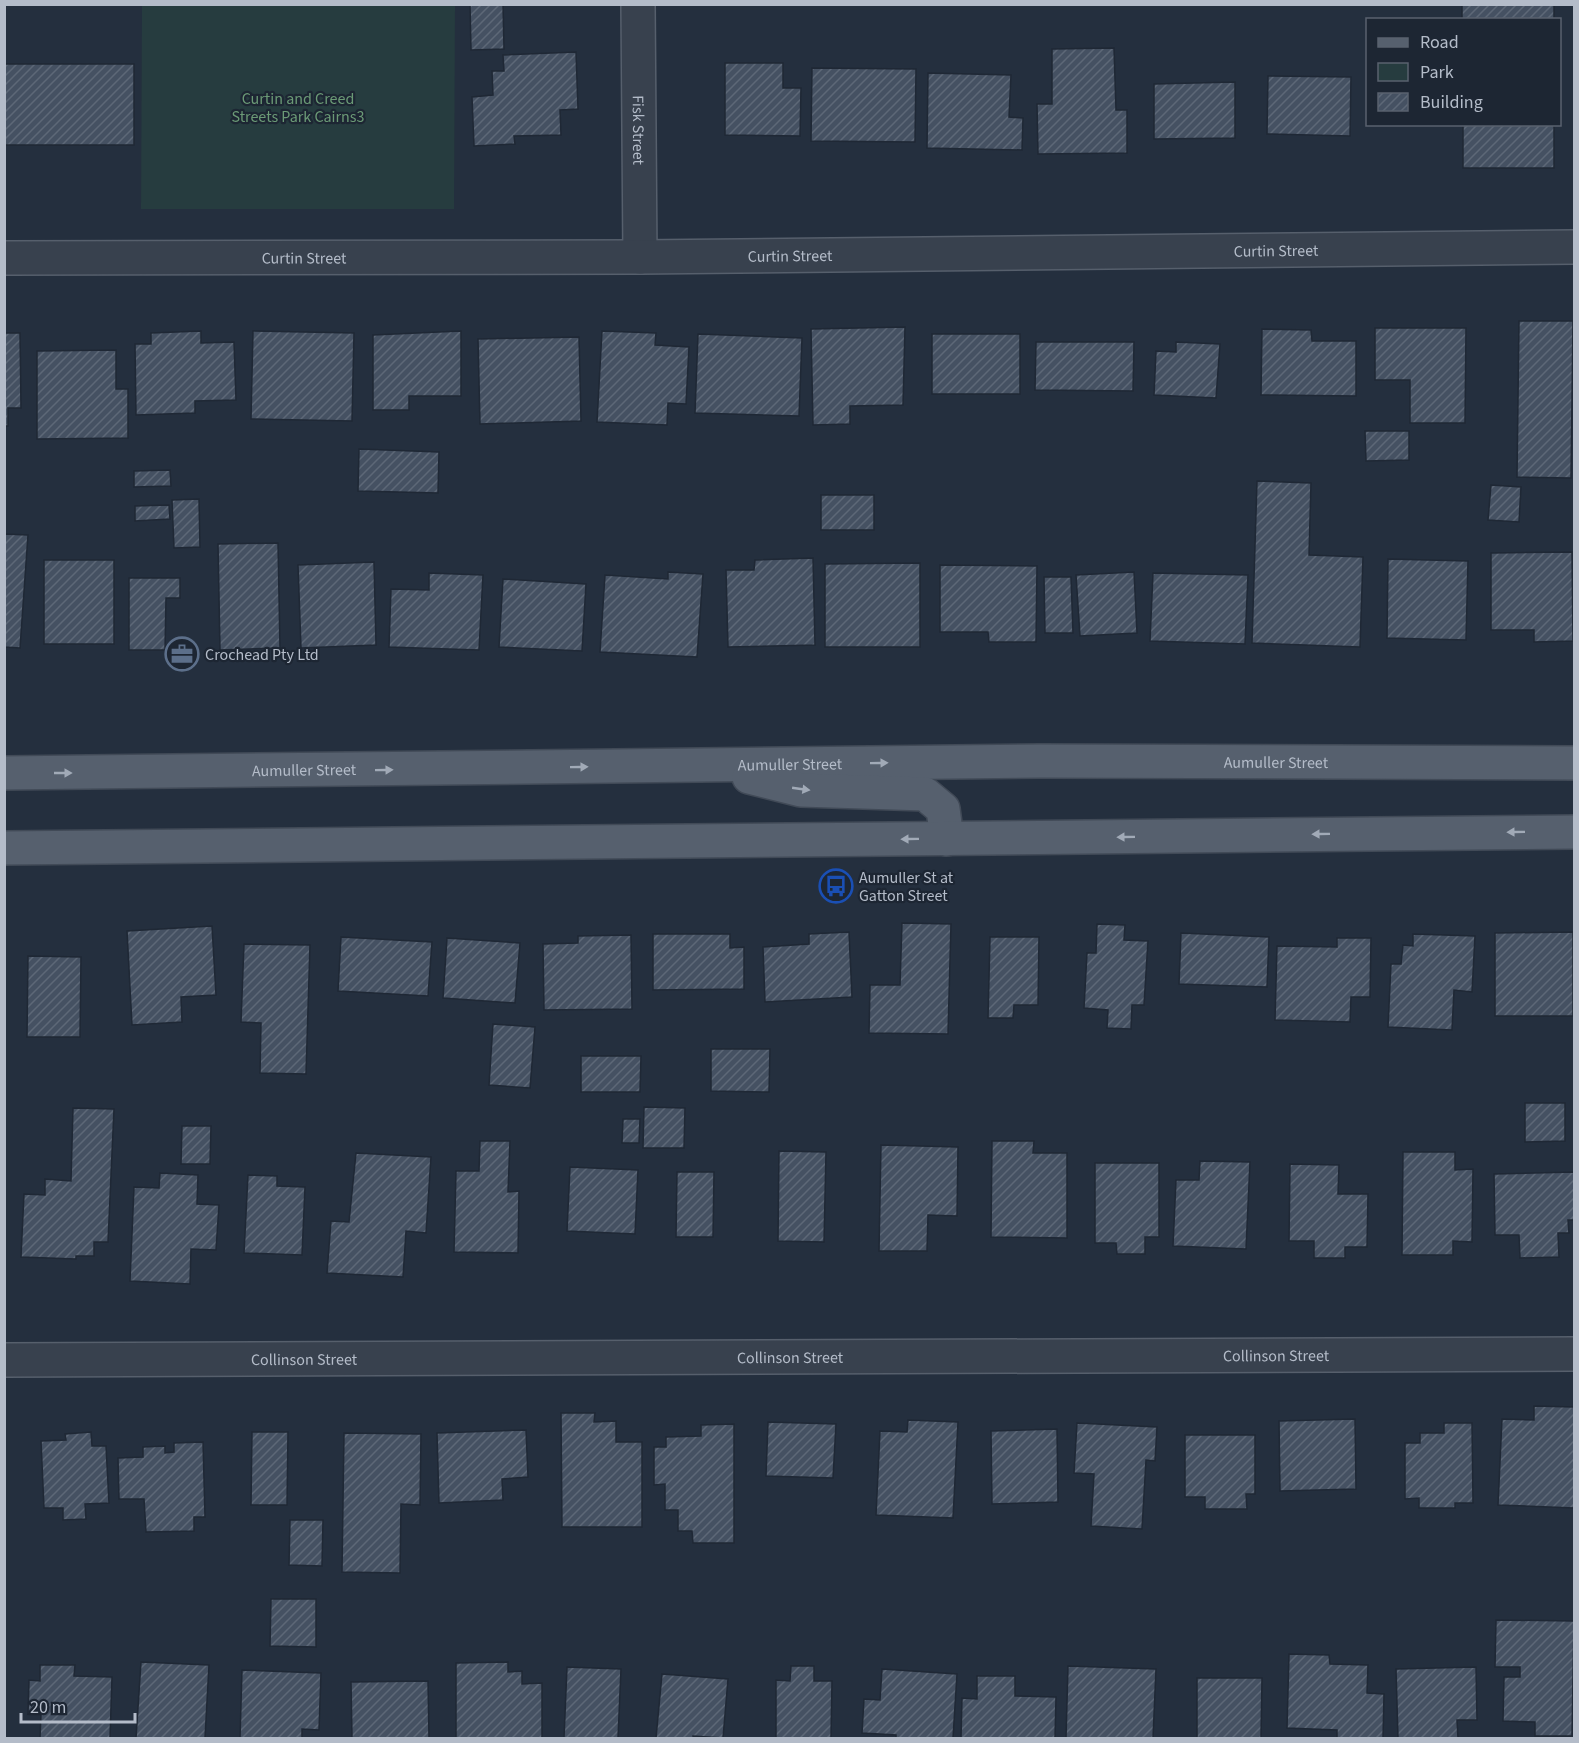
<svg xmlns="http://www.w3.org/2000/svg" width="1579" height="1743" font-family="'Source Sans 3',sans-serif">
	<defs>
		<pattern id="building-hatch" width="6" height="6" patternUnits="userSpaceOnUse" patternTransform="scale(1.5)"><rect width="6" height="6" fill="#455162"/><path d="M-1 1l2-2M0 6l6-6M5 7l2-2" fill="none" stroke="#5d6877"/></pattern>
	</defs>
	<rect width="100%" height="100%" fill="#242f3e"/>
	<!-- green -->
	<polygon fill="#263c3f" points="142,5 455,5 454,209 141,209"/>
	<!-- building -->
	<g fill="url(#building-hatch)" stroke="#1f2835" stroke-width="1.5">
		<polygon points="470,4 503,4 504,49 471,50"/>
		<rect x="1462" y="4" width="92" height="16"/>
		<polygon points="1114,48 1116,110 1127,110 1127,153 1038,154 1037,104 1052,104 1052,49"/>
		<polygon points="576,52 578,109 560,110 561,135 514,136 515,144 474,146 472,97 493,95 492,71 504,71 503,55"/>
		<polygon points="725,63 783,63 783,88 801,88 800,136 725,135"/>
		<rect x="4" y="64" width="130" height="81"/>
		<polygon points="812,68 916,69 915,142 811,141"/>
		<polygon points="928,73 1011,75 1009,117 1023,118 1022,150 927,148"/>
		<polygon points="1268,76 1351,77 1350,136 1267,134"/>
		<polygon points="1235,82 1235,138 1154,139 1154,84"/>
		<rect x="1463" y="124" width="91" height="44"/>
		<polygon points="1519,321 1573,321 1571,478 1517,477"/>
		<polygon points="905,327 903,405 850,406 850,424 813,425 811,329"/>
		<polygon points="1375,328 1466,328 1465,423 1410,423 1410,380 1375,380"/>
		<polygon points="1262,329 1311,330 1312,341 1356,341 1356,396 1261,395"/>
		<polygon points="201,331 201,343 234,342 236,400 195,401 195,413 136,415 135,344 151,344 151,333"/>
		<polygon points="253,331 354,333 352,421 251,419"/>
		<polygon points="461,331 461,396 409,396 409,410 373,410 373,335"/>
		<polygon points="602,331 656,333 655,345 689,347 686,404 668,403 667,425 597,422"/>
		<polygon points="4,333 20,333 21,408 8,408 8,426 4,426"/>
		<polygon points="698,334 802,338 799,416 695,413"/>
		<rect x="932" y="334" width="88" height="60"/>
		<polygon points="579,337 581,421 480,424 478,339"/>
		<polygon points="1036,342 1134,342 1133,391 1035,390"/>
		<polygon points="1176,342 1220,344 1216,398 1154,395 1156,351 1176,352"/>
		<polygon points="116,350 116,389 128,389 128,438 37,439 37,351"/>
		<polygon points="1365,431 1409,431 1409,460 1366,461"/>
		<polygon points="359,449 439,452 438,493 358,491"/>
		<polygon points="170,470 171,486 134,487 134,471"/>
		<polygon points="1257,481 1311,483 1309,555 1363,557 1360,647 1252,643"/>
		<polygon points="1491,485 1521,487 1519,522 1488,520"/>
		<rect x="821" y="495" width="53" height="35"/>
		<polygon points="199,499 200,547 174,548 172,500"/>
		<polygon points="169,505 170,519 135,521 135,506"/>
		<polygon points="4,534 28,535 20,648 4,647"/>
		<polygon points="278,543 280,648 220,650 218,544"/>
		<polygon points="1572,552 1573,641 1534,642 1534,630 1491,630 1491,553"/>
		<polygon points="813,558 815,645 728,647 726,570 754,570 755,560"/>
		<polygon points="1388,559 1468,561 1466,640 1387,638"/>
		<rect x="44" y="560" width="70" height="84"/>
		<polygon points="374,562 376,645 301,648 298,565"/>
		<polygon points="920,563 920,647 825,647 825,564"/>
		<polygon points="940,565 1037,566 1036,642 989,642 988,632 940,632"/>
		<polygon points="668,572 703,574 697,657 600,652 605,575 668,579"/>
		<polygon points="1134,572 1137,633 1080,636 1076,575"/>
		<polygon points="429,573 483,575 479,650 389,647 391,589 429,590"/>
		<polygon points="1153,573 1248,575 1245,644 1150,641"/>
		<polygon points="1044,577 1071,577 1073,633 1045,633"/>
		<polygon points="129,578 180,578 180,598 166,598 165,650 129,650"/>
		<polygon points="503,579 586,584 582,651 499,647"/>
		<polygon points="902,923 951,924 948,1034 869,1033 870,985 900,985"/>
		<polygon points="1097,924 1125,925 1124,940 1148,941 1144,1005 1132,1005 1131,1029 1107,1028 1108,1010 1084,1008 1087,953 1096,953"/>
		<polygon points="212,926 216,995 181,997 182,1022 132,1025 127,931"/>
		<polygon points="849,932 852,997 765,1002 763,947 809,944 809,934"/>
		<polygon points="1573,932 1573,1016 1495,1016 1495,933"/>
		<polygon points="1181,933 1269,937 1267,987 1179,984"/>
		<polygon points="653,934 730,934 730,948 744,947 744,989 653,990"/>
		<polygon points="1413,934 1475,936 1472,992 1454,990 1452,1030 1388,1027 1391,964 1401,964 1403,945 1413,946"/>
		<polygon points="631,935 632,1009 544,1010 543,944 578,943 578,936"/>
		<polygon points="341,937 432,942 428,996 338,991"/>
		<polygon points="990,937 1039,937 1038,1005 1014,1005 1013,1018 988,1018"/>
		<polygon points="447,938 520,943 515,1003 443,998"/>
		<polygon points="1337,938 1371,938 1370,997 1351,997 1350,1022 1275,1020 1277,946 1337,947"/>
		<polygon points="244,944 310,945 306,1074 260,1073 261,1023 241,1022"/>
		<polygon points="28,956 81,957 80,1037 27,1037"/>
		<polygon points="493,1024 535,1027 530,1088 489,1085"/>
		<polygon points="711,1049 770,1049 769,1092 711,1091"/>
		<polygon points="581,1056 641,1056 640,1092 581,1092"/>
		<polygon points="1525,1103 1565,1103 1565,1141 1525,1142"/>
		<polygon points="644,1107 685,1108 684,1148 643,1148"/>
		<polygon points="73,1108 114,1109 108,1242 94,1242 94,1256 76,1256 76,1259 21,1257 24,1194 45,1195 45,1179 71,1181"/>
		<polygon points="623,1119 640,1119 639,1143 622,1143"/>
		<polygon points="182,1126 211,1126 210,1164 181,1164"/>
		<polygon points="480,1141 510,1141 508,1192 519,1191 518,1253 454,1252 456,1171 479,1171"/>
		<polygon points="992,1141 1034,1141 1033,1153 1067,1153 1067,1238 991,1237"/>
		<polygon points="881,1145 958,1147 957,1216 928,1215 927,1251 879,1251"/>
		<polygon points="779,1151 826,1152 824,1242 778,1241"/>
		<polygon points="1403,1152 1455,1152 1455,1170 1473,1169 1472,1242 1453,1241 1453,1255 1402,1255"/>
		<polygon points="356,1153 431,1157 426,1233 406,1231 403,1277 327,1273 331,1221 349,1222"/>
		<polygon points="1200,1161 1250,1162 1246,1249 1173,1246 1176,1180 1199,1180"/>
		<polygon points="1095,1163 1159,1163 1159,1237 1145,1237 1145,1254 1117,1254 1116,1243 1095,1243"/>
		<polygon points="1290,1164 1339,1165 1338,1194 1368,1194 1367,1247 1345,1247 1345,1258 1314,1258 1314,1241 1289,1241"/>
		<polygon points="570,1167 638,1170 635,1234 567,1231"/>
		<polygon points="677,1172 714,1172 713,1237 676,1237"/>
		<polygon points="1574,1172 1574,1220 1568,1220 1569,1233 1558,1233 1559,1257 1520,1258 1519,1235 1495,1235 1494,1174"/>
		<polygon points="160,1173 198,1175 197,1204 219,1205 216,1250 191,1249 190,1284 130,1281 134,1187 159,1188"/>
		<polygon points="248,1175 277,1176 277,1186 305,1187 302,1255 244,1253"/>
		<polygon points="1534,1406 1574,1407 1574,1508 1498,1505 1502,1419 1534,1420"/>
		<polygon points="561,1413 595,1413 594,1422 616,1421 616,1442 642,1442 642,1527 562,1527"/>
		<polygon points="1355,1419 1356,1489 1280,1491 1279,1421"/>
		<polygon points="908,1420 958,1422 953,1518 876,1515 880,1431 907,1432"/>
		<polygon points="768,1422 836,1424 833,1478 766,1476"/>
		<polygon points="1077,1423 1157,1427 1155,1461 1146,1460 1142,1529 1091,1526 1094,1474 1074,1473"/>
		<polygon points="1444,1423 1472,1423 1473,1503 1455,1503 1455,1508 1419,1508 1419,1498 1405,1499 1405,1443 1420,1443 1420,1433 1444,1433"/>
		<polygon points="734,1424 734,1543 693,1543 692,1531 678,1531 678,1510 665,1510 665,1484 654,1485 654,1447 666,1447 666,1437 701,1436 701,1425"/>
		<polygon points="1057,1429 1058,1502 992,1504 991,1431"/>
		<polygon points="526,1430 528,1477 502,1479 503,1500 439,1503 437,1433"/>
		<polygon points="91,1432 92,1446 106,1446 109,1503 85,1504 86,1519 63,1520 63,1508 44,1508 41,1441 66,1440 65,1434"/>
		<polygon points="252,1432 288,1432 287,1505 251,1505"/>
		<polygon points="344,1433 421,1434 420,1505 401,1504 400,1573 342,1572"/>
		<polygon points="1185,1435 1255,1435 1255,1494 1246,1494 1247,1509 1205,1509 1205,1497 1185,1497"/>
		<polygon points="203,1442 205,1517 194,1517 194,1531 146,1532 144,1499 119,1499 118,1458 143,1457 143,1447 165,1446 165,1453 174,1452 174,1443"/>
		<polygon points="290,1520 323,1520 322,1566 289,1565"/>
		<polygon points="271,1599 316,1599 316,1647 270,1646"/>
		<polygon points="1496,1620 1574,1621 1572,1736 1535,1736 1535,1722 1503,1721 1504,1677 1520,1677 1520,1667 1495,1667"/>
		<polygon points="1289,1654 1329,1655 1330,1664 1368,1665 1367,1693 1384,1694 1383,1738 1337,1738 1337,1730 1287,1728"/>
		<polygon points="141,1662 209,1665 205,1738 136,1738"/>
		<polygon points="508,1662 508,1672 522,1671 522,1684 542,1683 542,1738 456,1738 456,1663"/>
		<polygon points="40,1665 75,1665 74,1676 112,1677 110,1738 40,1738 41,1714 28,1714 29,1680 40,1681"/>
		<polygon points="791,1666 814,1666 814,1681 832,1681 831,1738 776,1738 776,1680 790,1681"/>
		<polygon points="1068,1666 1156,1669 1153,1738 1066,1738"/>
		<polygon points="567,1667 621,1669 618,1738 564,1738"/>
		<polygon points="1476,1667 1477,1720 1457,1720 1458,1738 1398,1738 1396,1669"/>
		<polygon points="882,1669 957,1674 953,1738 896,1738 896,1735 862,1733 864,1699 880,1700"/>
		<polygon points="242,1670 321,1673 319,1730 302,1729 302,1738 240,1738"/>
		<polygon points="662,1674 728,1679 723,1738 693,1736 693,1738 656,1738"/>
		<polygon points="977,1676 1015,1676 1015,1696 1056,1697 1055,1738 961,1738 962,1698 977,1699"/>
		<polygon points="1197,1678 1262,1678 1261,1738 1197,1738"/>
		<polygon points="428,1681 429,1738 352,1738 351,1682"/>
	</g>
	<g fill="none" stroke-linecap="round" stroke-linejoin="round">
		<!-- minor casing -->
		<g stroke="#565f6c" stroke-width="36">
			<g id="minor">
				<path id="s1" d="M638,4L640,257"/>
				<path id="s2" d="M4,258L640,257L1574,247"/>
				<path id="s3" d="M4,1360L1574,1354"/>
			</g>
		</g>
		<!-- major casing -->
		<g stroke="#414a57" stroke-width="36">
			<g id="major">
				<path id="s4" d="M4,773L1040,761L1574,763"/>
				<polyline points="749,777 801,790 925,794 943,809 947,839"/>
				<polyline points="4,848 1574,832"/>
			</g>
		</g>
		<!-- minor -->
		<use href="#minor" stroke="#38414e" stroke-width="33"/>
		<!-- major -->
		<use href="#major" stroke="#56606e" stroke-width="33"/>
	</g>
	<!-- one-way arrows -->
	<defs><path id="oneway-solid" d="M-6-.8H1V-3.2L6.5 0L1 3.2V.8H-6Z" transform="scale(1.5)"/></defs>
	<g fill="#a1aab7">
		<use href="#oneway-solid" transform="translate(879 763) rotate(-1)"/>
		<use href="#oneway-solid" transform="translate(579 767) rotate(-1)"/>
		<use href="#oneway-solid" transform="translate(384 770) rotate(-1)"/>
		<use href="#oneway-solid" transform="translate(63 773)"/>
		<use href="#oneway-solid" transform="translate(801 789) rotate(8)"/>
		<use href="#oneway-solid" transform="translate(1516 832) rotate(179)"/>
		<use href="#oneway-solid" transform="translate(1321 834) rotate(179)"/>
		<use href="#oneway-solid" transform="translate(1126 837) rotate(179)"/>
		<use href="#oneway-solid" transform="translate(910 839) rotate(179)"/>
	</g>
	<!-- icons -->
	<defs>
		<g id="office-ring" transform="scale(1.725)"><circle r="9.5" fill="#1d2633" stroke="#5c6f8a" stroke-width="1.5"/><path d="M-6-3h4V-5.5h4V-3h4V5H-6ZM-1-4.5V-3h2v-1.5ZM-6 0V1H6V0Z" fill="#5c6f8a"/></g>
		<g id="bus-ring" transform="scale(1.725)"><circle r="9.5" fill="#1d2633" stroke="#1a4fb4" stroke-width="1.5"/><path d="M-5-6H5V4H4V6H2V4H-2V6H-4V4H-5ZM-3.5-4V0h7V-4ZM-3.5 1.2v1.5H-2V1.2ZM2 1.2v1.5H3.5V1.2Z" fill="#1a4fb4"/></g>
	</defs>
	<g fill-rule="evenodd">
		<use href="#office-ring" x="182" y="654"/>
		<use href="#bus-ring" x="836" y="886"/>
	</g>
	<g text-anchor="middle" stroke-width="4.5" stroke-linejoin="round" paint-order="stroke">
		<!-- park labels -->
		<g font-size="16" fill="#6b9a76" stroke="#1d2633">
			<text x="298" y="104">Curtin and Creed<tspan x="298" dy="18">Streets Park Cairns3</tspan></text>
		</g>
		<!-- street labels -->
		<g font-size="16" fill="#b4bcc9" stroke="#1d2633">
			<text dy="6" stroke="none"><textPath href="#s1" startOffset="126">Fisk Street</textPath></text>
			<text dy="6" stroke="none"><textPath href="#s2" startOffset="1272">Curtin Street</textPath></text>
			<text dy="6" stroke="none"><textPath href="#s2" startOffset="786">Curtin Street</textPath></text>
			<text dy="6" stroke="none"><textPath href="#s2" startOffset="300">Curtin Street</textPath></text>
			<text dy="6" stroke="none"><textPath href="#s4" startOffset="1272">Aumuller Street</textPath></text>
			<text dy="6" stroke="none"><textPath href="#s4" startOffset="786">Aumuller Street</textPath></text>
			<text dy="6" stroke="none"><textPath href="#s4" startOffset="300">Aumuller Street</textPath></text>
			<text dy="6" stroke="none"><textPath href="#s3" startOffset="1272">Collinson Street</textPath></text>
			<text dy="6" stroke="none"><textPath href="#s3" startOffset="786">Collinson Street</textPath></text>
			<text dy="6" stroke="none"><textPath href="#s3" startOffset="300">Collinson Street</textPath></text>
		</g>
		<!-- poi labels -->
		<g font-size="16" fill="#b4bcc9" stroke="#1d2633" text-anchor="start">
			<text x="205" y="660">Crochead Pty Ltd</text>
			<text x="859" y="883">Aumuller St at<tspan x="859" dy="18">Gatton Street</tspan></text>
		</g>
	</g>
	<!-- border -->
	<rect width="1579" height="1743" fill="none" stroke="#b4bcc9" stroke-width="12"/>
	<!-- legend -->
	<rect x="1366" y="18" width="195" height="108" fill="#1d2633" stroke="#59626f" stroke-width="1.5"/>
	<rect x="1378" y="38" width="30" height="9" fill="#56606e" stroke="#59626f" stroke-width="1.5"/>
	<text x="1420" y="48" font-size="18" fill="#b4bcc9">Road</text>
	<rect x="1378" y="63" width="30" height="18" fill="#263c3f" stroke="#59626f" stroke-width="1.5"/>
	<text x="1420" y="78" font-size="18" fill="#b4bcc9">Park</text>
	<rect x="1378" y="93" width="30" height="18" fill="url(#building-hatch)" stroke="#59626f" stroke-width="1.5"/>
	<text x="1420" y="108" font-size="18" fill="#b4bcc9">Building</text>
	<!-- scale -->
	<path d="M21 1713v9h114v-9" fill="none" stroke="#b4bcc9" stroke-width="3"/>
	<text x="30" y="1713" font-size="18" fill="#b4bcc9" stroke="#1d2633" stroke-width="4.5" paint-order="stroke">20 m</text>
</svg>
